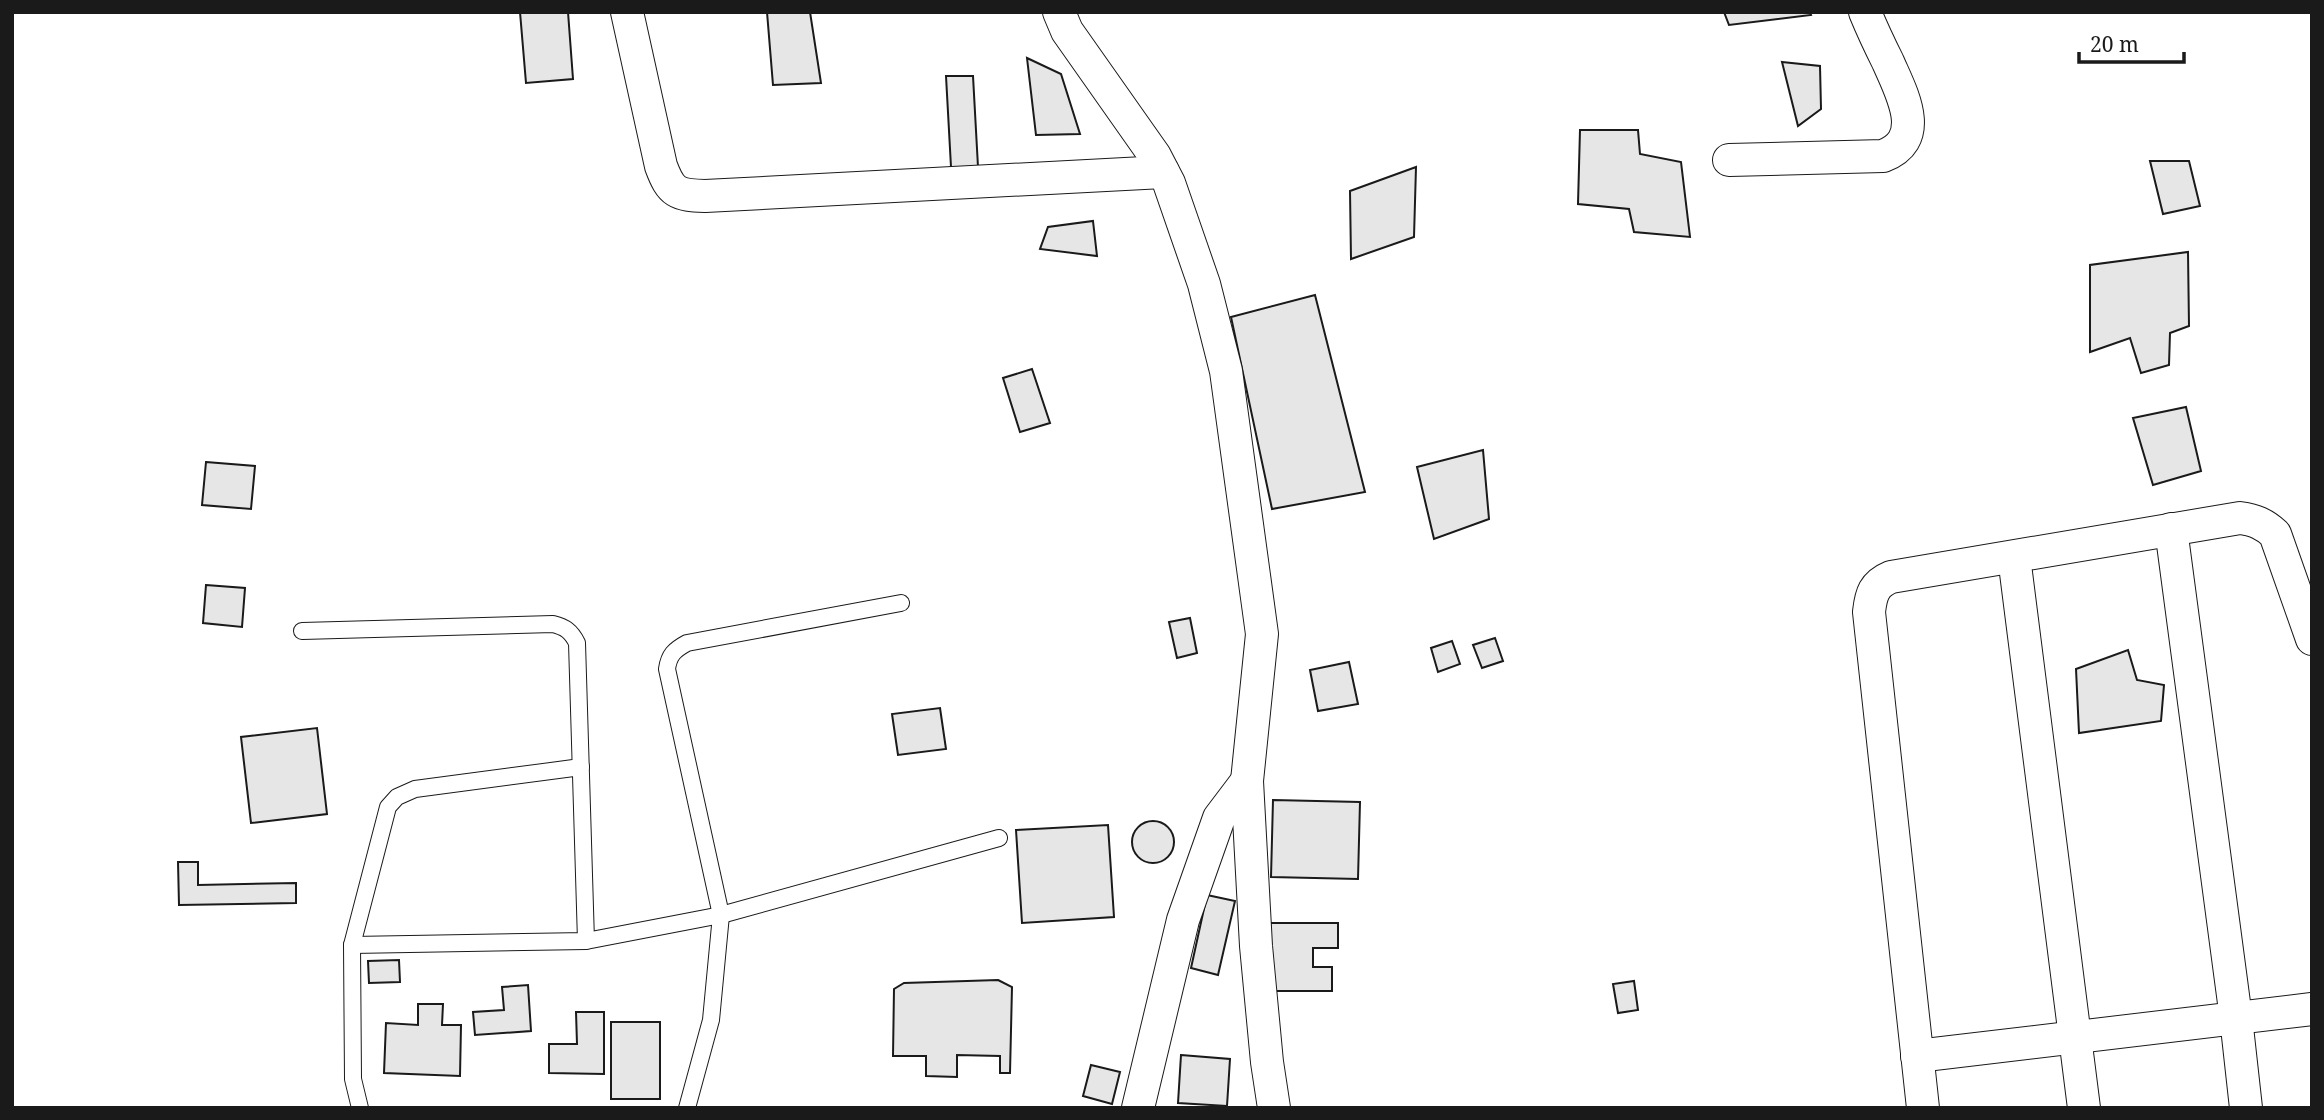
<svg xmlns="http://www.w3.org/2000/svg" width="2324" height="1120" font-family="'Noto Serif',serif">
	<rect width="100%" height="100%" fill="#fff"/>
	<!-- building -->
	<g fill="#e6e6e6" stroke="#1a1a1a" stroke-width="2">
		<polygon points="520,12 568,12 573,79 526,83"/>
		<polygon points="767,12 810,12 821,83 773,85"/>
		<polygon points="1724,12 1810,12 1811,15 1729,25"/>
		<polygon points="1027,58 1061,74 1080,134 1036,135"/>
		<polygon points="1782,62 1820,66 1821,109 1798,126"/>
		<polygon points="946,76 973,76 978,167 951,167"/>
		<polygon points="1580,130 1638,130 1640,154 1681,162 1690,237 1634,232 1629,209 1578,204"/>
		<polygon points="2150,161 2189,161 2200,206 2163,214"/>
		<polygon points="1416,167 1414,237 1351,259 1350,191"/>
		<polygon points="1093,221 1097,256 1040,249 1048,227"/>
		<polygon points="2188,252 2189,326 2170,333 2169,365 2141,373 2130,338 2090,352 2090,265"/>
		<polygon points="1315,295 1365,492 1272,509 1231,317"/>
		<polygon points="1032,369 1050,423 1020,432 1003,378"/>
		<polygon points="2186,407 2201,471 2153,485 2133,418"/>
		<polygon points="1483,450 1489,519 1434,539 1417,467"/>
		<polygon points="206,462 255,466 251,509 202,505"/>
		<polygon points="206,585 245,588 242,627 203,623"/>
		<polygon points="1190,618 1197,653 1177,658 1169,622"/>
		<polygon points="1495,638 1503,661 1482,668 1473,645"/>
		<polygon points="1452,641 1460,664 1438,672 1431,648"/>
		<polygon points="2128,650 2137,680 2164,685 2161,721 2079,733 2076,669"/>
		<polygon points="1349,662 1358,704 1318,711 1310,670"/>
		<polygon points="940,708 946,749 898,755 892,714"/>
		<polygon points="317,728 327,814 251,823 241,737"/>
		<polygon points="1273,800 1360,802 1358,879 1271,877"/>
		<circle cx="1153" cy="842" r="21"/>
		<polygon points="1108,825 1114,917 1022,923 1016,830"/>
		<polygon points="178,862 198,862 198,885 296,883 296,903 179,905"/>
		<polygon points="1207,895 1235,901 1218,975 1191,968"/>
		<polygon points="1270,923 1338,923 1338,948 1313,948 1313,967 1332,967 1332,991 1271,991"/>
		<polygon points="399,960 400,982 369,983 368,961"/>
		<polygon points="998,980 1012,987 1010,1073 1000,1073 1000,1056 957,1055 957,1077 926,1076 926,1056 893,1056 894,989 904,983"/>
		<polygon points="1634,981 1638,1010 1618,1013 1613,984"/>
		<polygon points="528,985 531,1031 475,1035 473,1012 504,1010 502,987"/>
		<polygon points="418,1004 443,1004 442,1025 461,1025 460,1076 384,1073 386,1023 418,1025"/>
		<polygon points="576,1012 604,1012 604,1074 549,1073 549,1044 577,1044"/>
		<rect x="611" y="1022" width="49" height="77"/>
		<polygon points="1181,1055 1230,1059 1227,1106 1178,1103"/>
		<polygon points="1091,1065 1120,1072 1112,1104 1083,1096"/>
	</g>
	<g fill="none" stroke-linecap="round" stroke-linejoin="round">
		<!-- service casing -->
		<g stroke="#1a1a1a" stroke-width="18">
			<g id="service">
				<path d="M302,631L553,624C565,627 571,631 577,643L586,941"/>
				<polyline points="352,945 586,941 721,915 999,838"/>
				<polyline points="360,1108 353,1079 352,945 388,807 397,797 415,789 581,767"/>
				<path d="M687,1108L711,1020L721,915L667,669C669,655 674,650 687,643L901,603"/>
			</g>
		</g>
		<!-- minor casing -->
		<g stroke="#1a1a1a" stroke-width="34">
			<g id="minor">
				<path d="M627,12L661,166C671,193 677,195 705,196L1163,172"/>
				<polyline points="1059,12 1067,31 1155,156 1169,183 1204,284 1226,371 1262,634 1247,781 1256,946 1267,1062 1274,1108"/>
				<path d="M1729,160L1883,156C1928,139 1901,92 1888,62C1880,46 1872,29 1865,12"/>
				<polyline points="2171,529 2236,1018 2246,1108"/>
				<polyline points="2014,557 2084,1108"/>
				<polyline points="1917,1056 2312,1009"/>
				<polyline points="1138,1108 1183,920 1219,818 1247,781"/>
				<path d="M1923,1108L1869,612C1871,594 1874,584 1891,577L2240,518C2255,520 2264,524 2275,534L2312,639"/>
			</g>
		</g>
		<!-- service -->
		<use href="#service" stroke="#fff" stroke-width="16"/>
		<!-- minor -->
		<use href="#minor" stroke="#fff" stroke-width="32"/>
	</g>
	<!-- border -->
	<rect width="2324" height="1120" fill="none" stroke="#1a1a1a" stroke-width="28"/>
	<!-- scale -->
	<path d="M2079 52v10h105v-10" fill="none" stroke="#1a1a1a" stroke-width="3.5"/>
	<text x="2090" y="52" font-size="21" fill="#1a1a1a" stroke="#ffffff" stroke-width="5" paint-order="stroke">20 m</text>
</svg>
